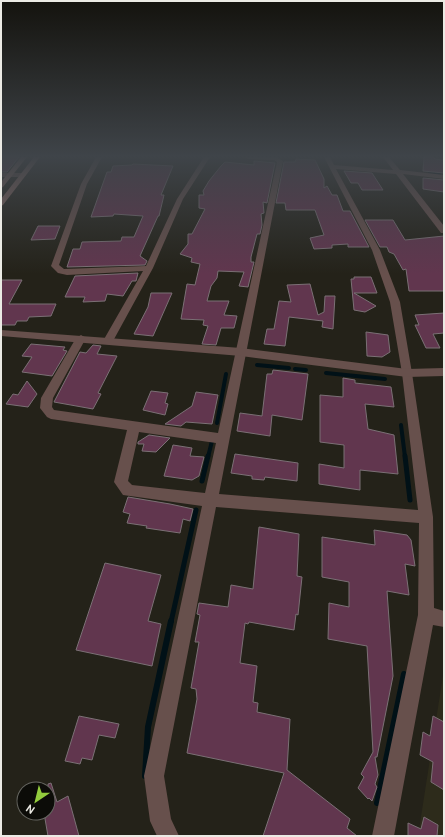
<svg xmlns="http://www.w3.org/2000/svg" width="445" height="837" font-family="Cabin,sans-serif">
	<rect width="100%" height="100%" fill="#242219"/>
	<!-- built -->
	<polygon fill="#2d2b1b" points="444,669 444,836 418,836"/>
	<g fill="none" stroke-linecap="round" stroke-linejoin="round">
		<!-- stream-far3 -->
		<polyline stroke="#011117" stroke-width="2" points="429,172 440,174"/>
		<!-- stream-far2 -->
		<g stroke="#011117" stroke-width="4">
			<polyline points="257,365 289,368"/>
			<polyline points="295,369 306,370"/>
			<polyline points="326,373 385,379"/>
			<polyline points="217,423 226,374"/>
			<polyline points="401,425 405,457"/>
			<polyline points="208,457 212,441"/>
		</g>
		<!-- stream-far1 -->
		<g stroke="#011117" stroke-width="5">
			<polyline points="405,456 410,500"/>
			<polyline points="202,481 208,456"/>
			<polyline points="171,622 196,510"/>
		</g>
		<!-- stream -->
		<g stroke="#011117" stroke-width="6">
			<polyline points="145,776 148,727 171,621"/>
			<polyline points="377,803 404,674"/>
		</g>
	</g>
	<!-- building -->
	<g fill="#61364e" stroke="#7b7075">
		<polygon points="1,157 19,157 7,172 1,172"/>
		<polygon points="424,157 433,157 435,159 443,160 444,173 423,171"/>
		<polygon points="296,159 315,160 324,179 324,188 327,186 332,195 337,195 343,211 350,211 369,247 348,247 348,244 332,245 332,248 314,249 310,238 324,235 315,210 286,210 285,203 276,203 284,162 295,162"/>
		<polygon points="254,161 275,163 267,203 263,202 264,213 261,214 262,225 260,234 257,234 251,257 251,262 254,262 248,287 239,286 244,272 218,271 217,278 211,286 207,301 229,301 224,315 237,316 234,328 221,328 216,345 202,344 208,326 203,325 204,320 181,319 187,284 195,285 200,264 191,262 192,258 180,254 188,244 188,234 192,234 205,209 199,208 199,195 204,195 203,191 209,181 221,166 225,162 254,165"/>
		<polygon points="133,164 173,166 161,195 164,195 159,216 158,216 140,256 147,261 145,265 67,267 73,249 80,249 82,242 121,241 122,237 134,237 143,216 114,214 113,216 91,217 107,172 111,172 113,166 132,165"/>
		<polygon points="344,171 372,173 383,190 362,190 358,183 351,183"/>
		<polygon points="423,178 444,180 444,192 423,189"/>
		<polygon points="365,220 393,220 405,240 444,236 444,291 409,291 406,269 403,270 394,254 389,252 387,247 380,247"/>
		<polygon points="38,226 60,226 55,239 31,240"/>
		<polygon points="138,273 136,281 132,281 123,296 107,294 105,301 83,302 85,297 65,297 75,276"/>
		<polygon points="354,277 371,277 377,293 354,293 376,306 365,312 354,310 351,279 354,279"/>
		<polygon points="1,280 22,280 9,304 56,304 51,316 29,317 27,321 17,321 15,325 1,325"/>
		<polygon points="310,284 318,315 324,312 325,296 335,296 333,329 322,327 323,321 289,317 285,346 264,344 267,329 274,329 279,301 291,302 287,285"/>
		<polygon points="151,293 172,293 153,336 134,334 148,307"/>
		<polygon points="444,313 444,333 433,334 440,348 426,348 415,325 419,325 415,315"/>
		<polygon points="366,332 388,335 390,352 382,357 367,356"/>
		<polygon points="31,344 65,347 63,350 67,351 52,376 22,372 32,357 22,356"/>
		<polygon points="93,345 101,346 97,354 117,356 98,393 101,394 93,409 54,402 80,352 86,353"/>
		<polygon points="273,370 308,374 302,420 272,415 270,436 237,431 240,413 262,416 267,374 272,374"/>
		<polygon points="343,378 355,380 355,383 391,387 394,407 365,404 368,429 394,435 398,474 360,470 360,490 319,484 319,464 344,468 344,445 320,442 320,395 343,397"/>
		<polygon points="27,381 37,394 28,407 6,404 13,394 18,395"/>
		<polygon points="151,391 168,393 165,403 168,404 165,415 143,410"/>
		<polygon points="196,392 218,395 212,424 186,422 181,426 165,424 192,406"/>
		<polygon points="149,435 170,438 156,452 142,451 144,444 138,444 138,442"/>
		<polygon points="173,445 192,448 190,456 204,457 199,476 192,480 164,476"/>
		<polygon points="235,454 298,463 297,481 265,477 264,480 252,479 252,476 231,473"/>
		<polygon points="128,497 170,504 193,509 190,521 183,519 180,533 146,528 147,526 127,523 130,514 123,512"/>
		<polygon points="259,527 299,534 297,576 302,577 298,615 296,614 294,630 249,622 248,624 245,623 240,663 257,666 253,702 258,703 257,712 290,719 287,770 350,819 347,828 357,836 263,836 284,773 187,753 197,699 196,689 191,688 199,642 195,642 200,615 197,614 199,603 228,607 231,585 253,589"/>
		<polygon points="374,530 407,535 411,540 415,566 405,564 409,595 387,591 393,676 377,757 375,757 378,775 375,784 377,787 372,801 369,798 368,799 358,788 364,777 361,774 373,752 367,646 328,639 329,603 349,607 349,582 322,577 322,537 375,545"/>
		<polygon points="105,563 161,575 148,621 161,624 152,666 76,650"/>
		<polygon points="79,716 119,724 115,738 99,735 92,760 82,758 80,764 65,761"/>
		<polygon points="433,716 444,722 444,790 431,782 433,762 420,755 423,732 430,736"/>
		<polygon points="51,783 57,802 68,796 79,836 48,836 44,813 48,813 48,784"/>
		<polygon points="424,817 438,825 437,836 408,836 408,823 421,829"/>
	</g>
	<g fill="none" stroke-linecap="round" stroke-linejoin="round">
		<!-- minor -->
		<g fill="#67504c" fill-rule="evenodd">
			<polygon points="96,157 102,157 87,184 59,265 64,269 146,266 177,199 204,157 210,157 183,199 153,268 113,341 108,344 103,341 143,271 67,275 58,273 51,266 81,184"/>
			<path d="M245,157H276L283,161L219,494L418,510L402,373L390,302L372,250L324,157H330L334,165L393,170L383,157H389L400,170L444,175V179L403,174L444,226V233H441L396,174L336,169L380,250L400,302L412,373L433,517L434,608L444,611V627L433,625L394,836H372L418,615L419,523L216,507L164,776L171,819L179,836H157L150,821L144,776L202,506L123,495L114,482L127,430L51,419L47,417L40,408L41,398L76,338L81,335L86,338L53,398L52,407L54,410L218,433L277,162L274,160L248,159ZM139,432L216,443L205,493L132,485L128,481Z"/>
			<polygon points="1,173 23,173 26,175 23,177 1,177"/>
		</g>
		<!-- tertiary -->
		<polygon fill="#67504c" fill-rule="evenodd" points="1,330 241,348 407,369 444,368 444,376 407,377 241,356 1,336"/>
		<!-- secondary -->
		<g fill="#8d6a63" fill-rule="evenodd">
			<polygon points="21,157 27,157 3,187 1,188 1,182"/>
			<polygon points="34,157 40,157 3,205 1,206 1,199"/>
		</g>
	</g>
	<!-- sky -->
	<linearGradient id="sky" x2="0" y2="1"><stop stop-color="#14130e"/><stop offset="0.57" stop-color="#3f4449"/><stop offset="1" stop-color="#3f4449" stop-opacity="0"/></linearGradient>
	<rect width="445" height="274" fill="url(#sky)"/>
	<!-- border -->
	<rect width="445" height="837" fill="none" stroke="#ebeae4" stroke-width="4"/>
	<!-- north arrow -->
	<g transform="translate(36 801) rotate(215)"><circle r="19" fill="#0c0c08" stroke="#656560"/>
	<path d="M0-3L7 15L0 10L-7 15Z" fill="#93cc3d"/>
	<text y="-6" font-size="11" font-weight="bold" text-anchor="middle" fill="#ebeae4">N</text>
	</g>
</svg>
